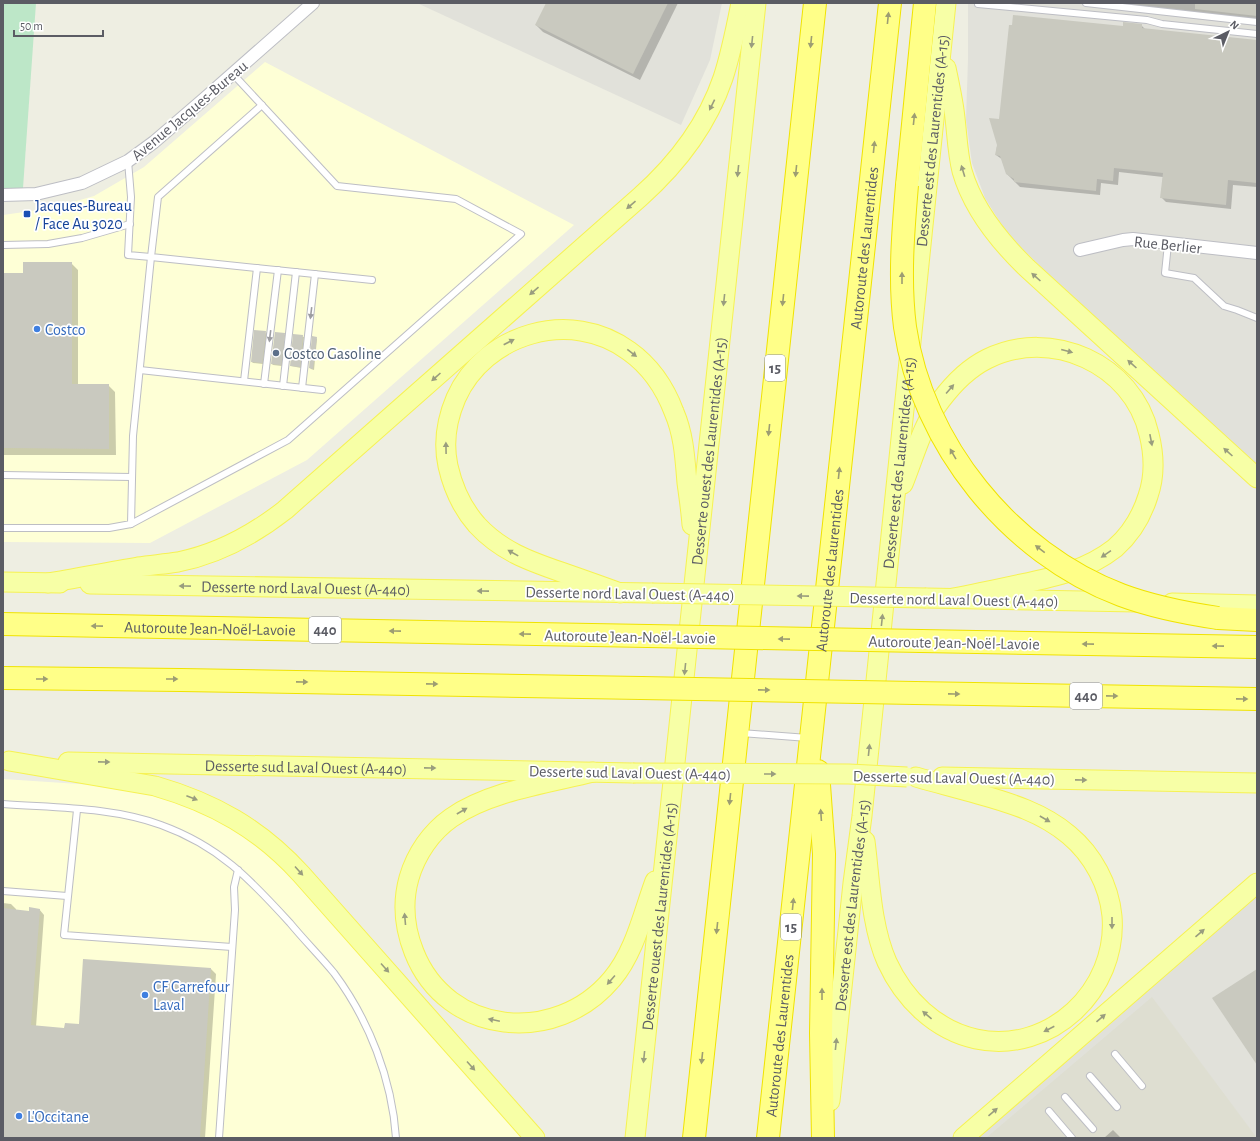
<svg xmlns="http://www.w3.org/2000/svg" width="1260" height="1141" font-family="'Alegreya Sans',sans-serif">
	<rect width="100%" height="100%" fill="#eeeee2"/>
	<!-- commercial -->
	<g fill="#feffd6">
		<polygon points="265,62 574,225 307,460 150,543 3,542 3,215 52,208 94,196 144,167"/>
		<polygon points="3,779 94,785 142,790 200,807 271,851 527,1138 3,1138"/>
	</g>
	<!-- industrial -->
	<g fill="#e1e1da">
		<polygon points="417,3 722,3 710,60 681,125"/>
		<polygon points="968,3 1257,3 1257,465 1092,316 1008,235 985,198 972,163 966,120 968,59"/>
		<polygon points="1257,891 1257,1138 973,1138"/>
	</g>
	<!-- education -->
	<polygon fill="#deded1" points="1152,997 1257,1138 986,1138"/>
	<!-- green -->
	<polygon fill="#bde7c8" points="3,3 36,3 23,188 3,188"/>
	<!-- shadow -->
	<g fill="#0003">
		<polygon points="547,3 678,3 640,80 543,32 536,25"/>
		<polygon points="1078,3 1257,3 1257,20 1089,4"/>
		<polygon points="1141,25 1146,30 1257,42 1257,187 1233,185 1231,209 1166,202 1161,197 1163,177 1119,172 1118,185 1101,183 1100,195 1020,187 1007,174 1003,160 996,155 1000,120 1124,27"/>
		<polygon points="71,263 78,270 78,385 108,385 115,392 116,455 3,455 3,274 24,274"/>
		<polygon points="266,332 267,333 263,364 253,363 252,362"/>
		<polygon points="284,334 285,335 282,366 273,365 272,364"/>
		<polygon points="294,335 304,337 301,368 291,366"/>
		<polygon points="316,338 317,339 314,370 311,369 310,368"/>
		<polygon points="3,903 11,904 16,909 16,911 30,912 39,909 44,915 36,1027 65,1029 80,1025 84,960 211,969 216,974 205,1138 3,1138"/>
		<polygon points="1113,1130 1121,1138 1104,1138"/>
	</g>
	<!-- building -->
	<g fill="#c9c9bf">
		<polygon points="546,3 668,3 633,74 535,25"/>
		<polygon points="1195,3 1257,3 1257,16 1195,9"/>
		<polygon points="1013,15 1123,26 1123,22 1142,24 1142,28 1257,40 1257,183 1228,180 1226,205 1160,198 1163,173 1114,168 1113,181 1097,179 1096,191 1014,182 1014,179 1006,174 1000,156 995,155 997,145 989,118 999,119 1009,25 1012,25"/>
		<polygon points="23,262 72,262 72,384 109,384 109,449 3,448 3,273 23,273"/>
		<polygon points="254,330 266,331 262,363 251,362"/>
		<polygon points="275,332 285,333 281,365 271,364"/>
		<polygon points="293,334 303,335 300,367 290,366"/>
		<polygon points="312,336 317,337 313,369 309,368"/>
		<polygon points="29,907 40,909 31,1025 64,1028 65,1023 79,1024 83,959 211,968 200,1138 3,1138 3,908 29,911"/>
		<polygon points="1257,969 1257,1065 1212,998"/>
	</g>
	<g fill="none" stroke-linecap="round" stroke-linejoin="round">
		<!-- service casing -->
		<g stroke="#bdbec4" stroke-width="8">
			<g id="service">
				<polyline points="1086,3 1257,22"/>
				<polyline points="978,4 1147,20 1162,24 1257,34"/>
				<polyline points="262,105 158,197 151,257 372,280"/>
				<polyline points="1168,244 1165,273 1194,278 1224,306 1237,310 1257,318"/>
				<polyline points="3,245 48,244 82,238 130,224"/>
				<polyline points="140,370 322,390"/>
				<polyline points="244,381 257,268"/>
				<polyline points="264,384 278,270"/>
				<polyline points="283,386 296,272"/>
				<polyline points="302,388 315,274"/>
				<polyline points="3,475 132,477"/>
				<polyline points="131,524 288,440 521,234 456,199 337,186 233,74"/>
				<polyline points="3,528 109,528 131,524 133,436 151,257 128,255 131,197 128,161"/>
				<polyline points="741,733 808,738"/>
				<path d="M3,804C56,808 111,807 161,825C219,846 250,879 290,923C304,940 320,956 334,973C369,1020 392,1079 396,1138"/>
				<polyline points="77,810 64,935 232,947"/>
				<polyline points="3,891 67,896"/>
				<polyline points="1115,1054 1142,1086"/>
				<polyline points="1090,1076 1117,1107"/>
				<polyline points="1065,1097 1093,1129"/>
				<polyline points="1049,1111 1072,1138"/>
				<polyline points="219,1138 235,910 234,887 238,870"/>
			</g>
		</g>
		<!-- minor casing -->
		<g stroke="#bdbec4" stroke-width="14">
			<g id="minor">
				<polyline points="3,195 36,194 82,183 128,161 154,142 204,99 313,3"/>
				<polyline points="1080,250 1123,240 1133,239 1257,253"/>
			</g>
		</g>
		<!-- primary casing -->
		<g stroke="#f6f253" stroke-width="21">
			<g id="primary">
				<path d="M946,68C949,82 952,96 954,110C957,131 957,151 962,171C973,209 999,241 1027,268L1257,478"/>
				<path d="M903,484C914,457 923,423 941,400C953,384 969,368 987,359C1051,327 1133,364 1149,434C1154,454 1155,476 1148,496C1142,515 1131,534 1115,548C1087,570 1055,577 1021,584C998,589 975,594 953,598"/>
				<polyline points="3,582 60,583"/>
				<path d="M48,583C78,578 108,572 138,567C152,565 165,564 178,562C218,554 253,535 285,510L640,197C677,164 707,125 723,78C731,54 736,28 741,3"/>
				<path id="s1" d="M90,584L652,593"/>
				<path d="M620,593C601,586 581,579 561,572C529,561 501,551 477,525C462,508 453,488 448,466C443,443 447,419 456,398C485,333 571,308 629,351C650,366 665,388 674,412C684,435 685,459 687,483C689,497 691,511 692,525"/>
				<polyline points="926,598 1136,602"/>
				<polyline points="1172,603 1257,605"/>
				<path d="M9,761L155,786C214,803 260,829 301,874L535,1138"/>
				<path id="s2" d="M68,762L633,773"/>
				<path d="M593,772C549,783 489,791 451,818C431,832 416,854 409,878C402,903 404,927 414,952C447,1036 556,1046 612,979C635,952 643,913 655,881"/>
				<polyline points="942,777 1257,783"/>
				<path d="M865,841C870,880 871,926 887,962C904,999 935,1030 976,1039C1050,1055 1118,990 1112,916C1109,885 1093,855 1069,835C1043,813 1011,803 978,794C957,788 937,783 916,777"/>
				<path id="s3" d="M830,1101L853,883L862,816L946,3"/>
				<path id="s4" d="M635,1138L756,3"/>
				<polyline points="963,1138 1257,883"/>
			</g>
		</g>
		<!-- motorway casing -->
		<g stroke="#f0e300" stroke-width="24">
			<g id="motorway">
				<polyline points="907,185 925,3"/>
				<polyline points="1218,618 1257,620"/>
				<path id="s5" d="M3,624L648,636"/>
				<polyline points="921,641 1257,647"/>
				<polyline points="3,678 181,680 641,688"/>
				<polyline points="915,693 1257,699"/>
				<polyline points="818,771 824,854 821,1033 823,1138"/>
				<polyline points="694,1138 815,3"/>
				<path id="s6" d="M768,1138L890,3"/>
			</g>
		</g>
		<!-- service -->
		<use href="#service" stroke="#fff" stroke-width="6"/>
		<!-- minor -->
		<use href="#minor" stroke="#fff" stroke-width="12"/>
		<!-- primary -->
		<use href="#primary" stroke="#f7ffa6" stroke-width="19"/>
		<!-- motorway -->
		<use href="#motorway" stroke="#ff8" stroke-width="22"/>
		<!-- primary-bridge casing -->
		<g stroke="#f6f253" stroke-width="21" stroke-linecap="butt">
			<g id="primary-bridge">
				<polyline points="652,593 926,598"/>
				<polyline points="633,773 849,774 907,777"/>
			</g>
		</g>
		<!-- motorway-bridge casing -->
		<g stroke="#f0e300" stroke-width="24" stroke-linecap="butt">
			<g id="motorway-bridge">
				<path d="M907,185C903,232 899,280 905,327C922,444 1010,553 1121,595C1153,607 1184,613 1218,618"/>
				<polyline points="648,636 921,641"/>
				<polyline points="641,688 915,693"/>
			</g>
		</g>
		<!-- primary-bridge -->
		<use href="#primary-bridge" stroke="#f7ffa6" stroke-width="19"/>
		<!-- motorway-bridge -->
		<use href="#motorway-bridge" stroke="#ff8" stroke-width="22"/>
	</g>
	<!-- one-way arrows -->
	<defs><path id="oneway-solid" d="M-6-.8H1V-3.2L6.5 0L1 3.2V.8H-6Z"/></defs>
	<g fill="#9d9d72">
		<use href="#oneway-solid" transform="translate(888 18) rotate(-84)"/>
		<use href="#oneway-solid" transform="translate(811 42) rotate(96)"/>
		<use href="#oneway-solid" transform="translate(914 119) rotate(-84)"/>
		<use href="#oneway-solid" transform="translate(874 147) rotate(-84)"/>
		<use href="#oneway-solid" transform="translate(796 171) rotate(96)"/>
		<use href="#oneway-solid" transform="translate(902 278) rotate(-90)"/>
		<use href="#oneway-solid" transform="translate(783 300) rotate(96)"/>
		<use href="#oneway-solid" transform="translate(769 430) rotate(96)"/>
		<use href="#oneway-solid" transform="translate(953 454) rotate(-120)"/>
		<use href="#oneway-solid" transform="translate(839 473) rotate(-84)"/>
		<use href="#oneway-solid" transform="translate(1040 549) rotate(-143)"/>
		<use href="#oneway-solid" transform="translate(97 626) rotate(-179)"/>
		<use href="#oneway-solid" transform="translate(395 631) rotate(-179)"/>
		<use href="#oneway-solid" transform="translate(525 634) rotate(-179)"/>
		<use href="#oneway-solid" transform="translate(784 639) rotate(-179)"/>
		<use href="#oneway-solid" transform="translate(1088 644) rotate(-179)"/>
		<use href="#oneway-solid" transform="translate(1218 646) rotate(-179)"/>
		<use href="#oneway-solid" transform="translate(42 679)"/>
		<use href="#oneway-solid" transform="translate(172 679)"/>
		<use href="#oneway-solid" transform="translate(302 682) rotate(1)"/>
		<use href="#oneway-solid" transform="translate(432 684) rotate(1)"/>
		<use href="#oneway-solid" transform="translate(764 690) rotate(1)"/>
		<use href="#oneway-solid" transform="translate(954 694) rotate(1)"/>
		<use href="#oneway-solid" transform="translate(1112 696) rotate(1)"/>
		<use href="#oneway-solid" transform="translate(1242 699) rotate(1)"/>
		<use href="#oneway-solid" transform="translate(730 799) rotate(96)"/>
		<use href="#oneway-solid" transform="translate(821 815) rotate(-94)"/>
		<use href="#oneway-solid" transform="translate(793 904) rotate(-84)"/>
		<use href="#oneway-solid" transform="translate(717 928) rotate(96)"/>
		<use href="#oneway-solid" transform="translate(822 994) rotate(-90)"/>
		<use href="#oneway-solid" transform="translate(702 1058) rotate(96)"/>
	</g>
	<g fill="#999d7e">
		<use href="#oneway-solid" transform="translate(752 42) rotate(96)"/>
		<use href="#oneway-solid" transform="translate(712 105) rotate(116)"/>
		<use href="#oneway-solid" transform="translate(738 171) rotate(96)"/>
		<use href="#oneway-solid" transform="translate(963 171) rotate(-107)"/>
		<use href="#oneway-solid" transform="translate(631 205) rotate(139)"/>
		<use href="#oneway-solid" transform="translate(1036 277) rotate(-138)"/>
		<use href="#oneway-solid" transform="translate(534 291) rotate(139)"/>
		<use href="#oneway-solid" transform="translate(724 300) rotate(96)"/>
		<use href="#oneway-solid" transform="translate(509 342) rotate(-27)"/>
		<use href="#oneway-solid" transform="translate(1067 351) rotate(15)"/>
		<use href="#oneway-solid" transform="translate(632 353) rotate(38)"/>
		<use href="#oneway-solid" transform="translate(1132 364) rotate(-138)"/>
		<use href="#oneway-solid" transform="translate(436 377) rotate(138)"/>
		<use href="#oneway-solid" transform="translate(950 389) rotate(-49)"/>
		<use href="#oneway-solid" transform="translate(1151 440) rotate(79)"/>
		<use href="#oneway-solid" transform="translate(446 448) rotate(-91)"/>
		<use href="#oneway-solid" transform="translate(1228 452) rotate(-138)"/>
		<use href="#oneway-solid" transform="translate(513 553) rotate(-151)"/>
		<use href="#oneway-solid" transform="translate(1106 554) rotate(146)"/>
		<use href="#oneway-solid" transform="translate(185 586) rotate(-179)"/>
		<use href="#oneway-solid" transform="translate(483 591) rotate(-179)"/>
		<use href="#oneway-solid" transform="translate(803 596) rotate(-179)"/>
		<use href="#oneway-solid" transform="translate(882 620) rotate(-84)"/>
		<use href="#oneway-solid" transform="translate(685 669) rotate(96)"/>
		<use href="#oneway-solid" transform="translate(869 750) rotate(-84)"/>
		<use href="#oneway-solid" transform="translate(104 762) rotate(1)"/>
		<use href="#oneway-solid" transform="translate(430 768) rotate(1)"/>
		<use href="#oneway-solid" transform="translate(770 774)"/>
		<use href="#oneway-solid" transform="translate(1081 780) rotate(1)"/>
		<use href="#oneway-solid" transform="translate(192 798) rotate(21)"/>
		<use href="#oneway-solid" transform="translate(462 811) rotate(-30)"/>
		<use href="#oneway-solid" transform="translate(1045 819) rotate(30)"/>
		<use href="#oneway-solid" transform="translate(299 871) rotate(48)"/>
		<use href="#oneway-solid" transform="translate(405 919) rotate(-95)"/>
		<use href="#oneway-solid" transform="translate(1112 923) rotate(90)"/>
		<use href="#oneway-solid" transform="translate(1200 933) rotate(-41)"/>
		<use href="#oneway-solid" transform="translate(385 968) rotate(48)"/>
		<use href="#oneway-solid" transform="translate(611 980) rotate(131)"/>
		<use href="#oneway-solid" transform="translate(927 1015) rotate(-140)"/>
		<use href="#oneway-solid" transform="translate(1101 1018) rotate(-41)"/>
		<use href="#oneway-solid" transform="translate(494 1020) rotate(-168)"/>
		<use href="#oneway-solid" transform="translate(1049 1029) rotate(153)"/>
		<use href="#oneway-solid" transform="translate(836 1044) rotate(-84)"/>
		<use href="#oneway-solid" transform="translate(644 1057) rotate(96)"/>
		<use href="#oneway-solid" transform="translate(471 1066) rotate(48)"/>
		<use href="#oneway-solid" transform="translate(993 1112) rotate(-41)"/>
	</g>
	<g fill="#9d9da2">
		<use href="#oneway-solid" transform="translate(311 313) rotate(97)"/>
		<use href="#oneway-solid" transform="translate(270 336) rotate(97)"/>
	</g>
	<!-- markers -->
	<rect fill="#1a4fb4" stroke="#fff" stroke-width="1.5" x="23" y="210" width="8" height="8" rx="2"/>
	<g fill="#3f7fe0" stroke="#fff" stroke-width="1.5">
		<circle cx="37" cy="329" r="4"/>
		<circle cx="145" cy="995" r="4"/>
		<circle cx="19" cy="1116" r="4"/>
	</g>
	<circle fill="#5c6f8a" stroke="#fff" stroke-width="1.5" cx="276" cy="353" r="4"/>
	<g text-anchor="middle" stroke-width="3.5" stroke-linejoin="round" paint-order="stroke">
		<!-- shield labels -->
		<g fill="#fff" stroke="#8c8d92" stroke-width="1">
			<rect x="765" y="355" width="20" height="26" rx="3"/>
			<rect x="309" y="617" width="32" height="26" rx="3"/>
			<rect x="1070" y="683" width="32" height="26" rx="3"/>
			<rect x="781" y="914" width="20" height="26" rx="3"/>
		</g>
		<g font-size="15" font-weight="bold" fill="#5b5c64">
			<text x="775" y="373">15</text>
			<text x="325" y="635">440</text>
			<text x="1086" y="701">440</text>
			<text x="791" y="932">15</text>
		</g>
		<!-- street labels -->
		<g font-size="16" fill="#5b5c64" stroke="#fff">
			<text transform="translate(189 110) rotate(-40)" y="6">Avenue Jacques-Bureau</text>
			<text dy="6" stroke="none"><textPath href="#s3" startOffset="966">Desserte est des Laurentides (A-15)</textPath></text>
			<text transform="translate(1168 244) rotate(6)" y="6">Rue Berlier</text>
			<text dy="6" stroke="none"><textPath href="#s6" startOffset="895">Autoroute des Laurentides</textPath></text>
			<text dy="6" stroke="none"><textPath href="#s4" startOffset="691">Desserte ouest des Laurentides (A-15)</textPath></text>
			<text dy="6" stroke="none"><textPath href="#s3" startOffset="642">Desserte est des Laurentides (A-15)</textPath></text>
			<text dy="6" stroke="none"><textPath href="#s6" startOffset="571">Autoroute des Laurentides</textPath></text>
			<text dy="6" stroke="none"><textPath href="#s1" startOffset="216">Desserte nord Laval Ouest (A-440)</textPath></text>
			<text transform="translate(630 593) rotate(1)" y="6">Desserte nord Laval Ouest (A-440)</text>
			<text transform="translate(954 599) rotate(1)" y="6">Desserte nord Laval Ouest (A-440)</text>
			<text dy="6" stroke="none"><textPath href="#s5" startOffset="207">Autoroute Jean-Noël-Lavoie</textPath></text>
			<text transform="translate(630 636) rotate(1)" y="6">Autoroute Jean-Noël-Lavoie</text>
			<text transform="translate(954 642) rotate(1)" y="6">Autoroute Jean-Noël-Lavoie</text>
			<text dy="6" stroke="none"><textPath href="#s2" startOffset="238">Desserte sud Laval Ouest (A-440)</textPath></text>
			<text transform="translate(630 772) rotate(1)" y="6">Desserte sud Laval Ouest (A-440)</text>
			<text transform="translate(954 777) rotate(1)" y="6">Desserte sud Laval Ouest (A-440)</text>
			<text dy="6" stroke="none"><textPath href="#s3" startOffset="197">Desserte est des Laurentides (A-15)</textPath></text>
			<text dy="6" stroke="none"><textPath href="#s4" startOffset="223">Desserte ouest des Laurentides (A-15)</textPath></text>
			<text dy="6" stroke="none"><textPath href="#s6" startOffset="103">Autoroute des Laurentides</textPath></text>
		</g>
		<!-- transit labels -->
		<g font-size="16" fill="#164399" stroke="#fff" text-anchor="start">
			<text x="35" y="211">Jacques-Bureau<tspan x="35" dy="18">/ Face Au 3020</tspan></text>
		</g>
		<!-- shop labels -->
		<g font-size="16" fill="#366cbe" stroke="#fff" text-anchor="start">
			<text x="45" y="335">Costco</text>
			<text x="153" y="992">CF Carrefour<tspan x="153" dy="18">Laval</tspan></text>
			<text x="27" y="1122">L'Occitane</text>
		</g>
		<!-- service labels -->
		<g font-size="16" fill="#4e5e75" stroke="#fff" text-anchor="start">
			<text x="284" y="359">Costco Gasoline</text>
		</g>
	</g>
	<!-- border -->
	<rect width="1260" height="1141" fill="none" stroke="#5b5c64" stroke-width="8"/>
	<!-- north arrow -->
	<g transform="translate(1228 32) rotate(43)" stroke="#ffffff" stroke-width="3" paint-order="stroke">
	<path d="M0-3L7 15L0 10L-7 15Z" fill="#5b5c64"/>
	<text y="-6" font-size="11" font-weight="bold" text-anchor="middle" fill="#5b5c64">N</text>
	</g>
	<!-- scale -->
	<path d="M14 30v6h89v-6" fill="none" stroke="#5b5c64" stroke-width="2"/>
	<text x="20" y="30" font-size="12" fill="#5b5c64" stroke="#ffffff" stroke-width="3" paint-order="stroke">50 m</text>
</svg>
